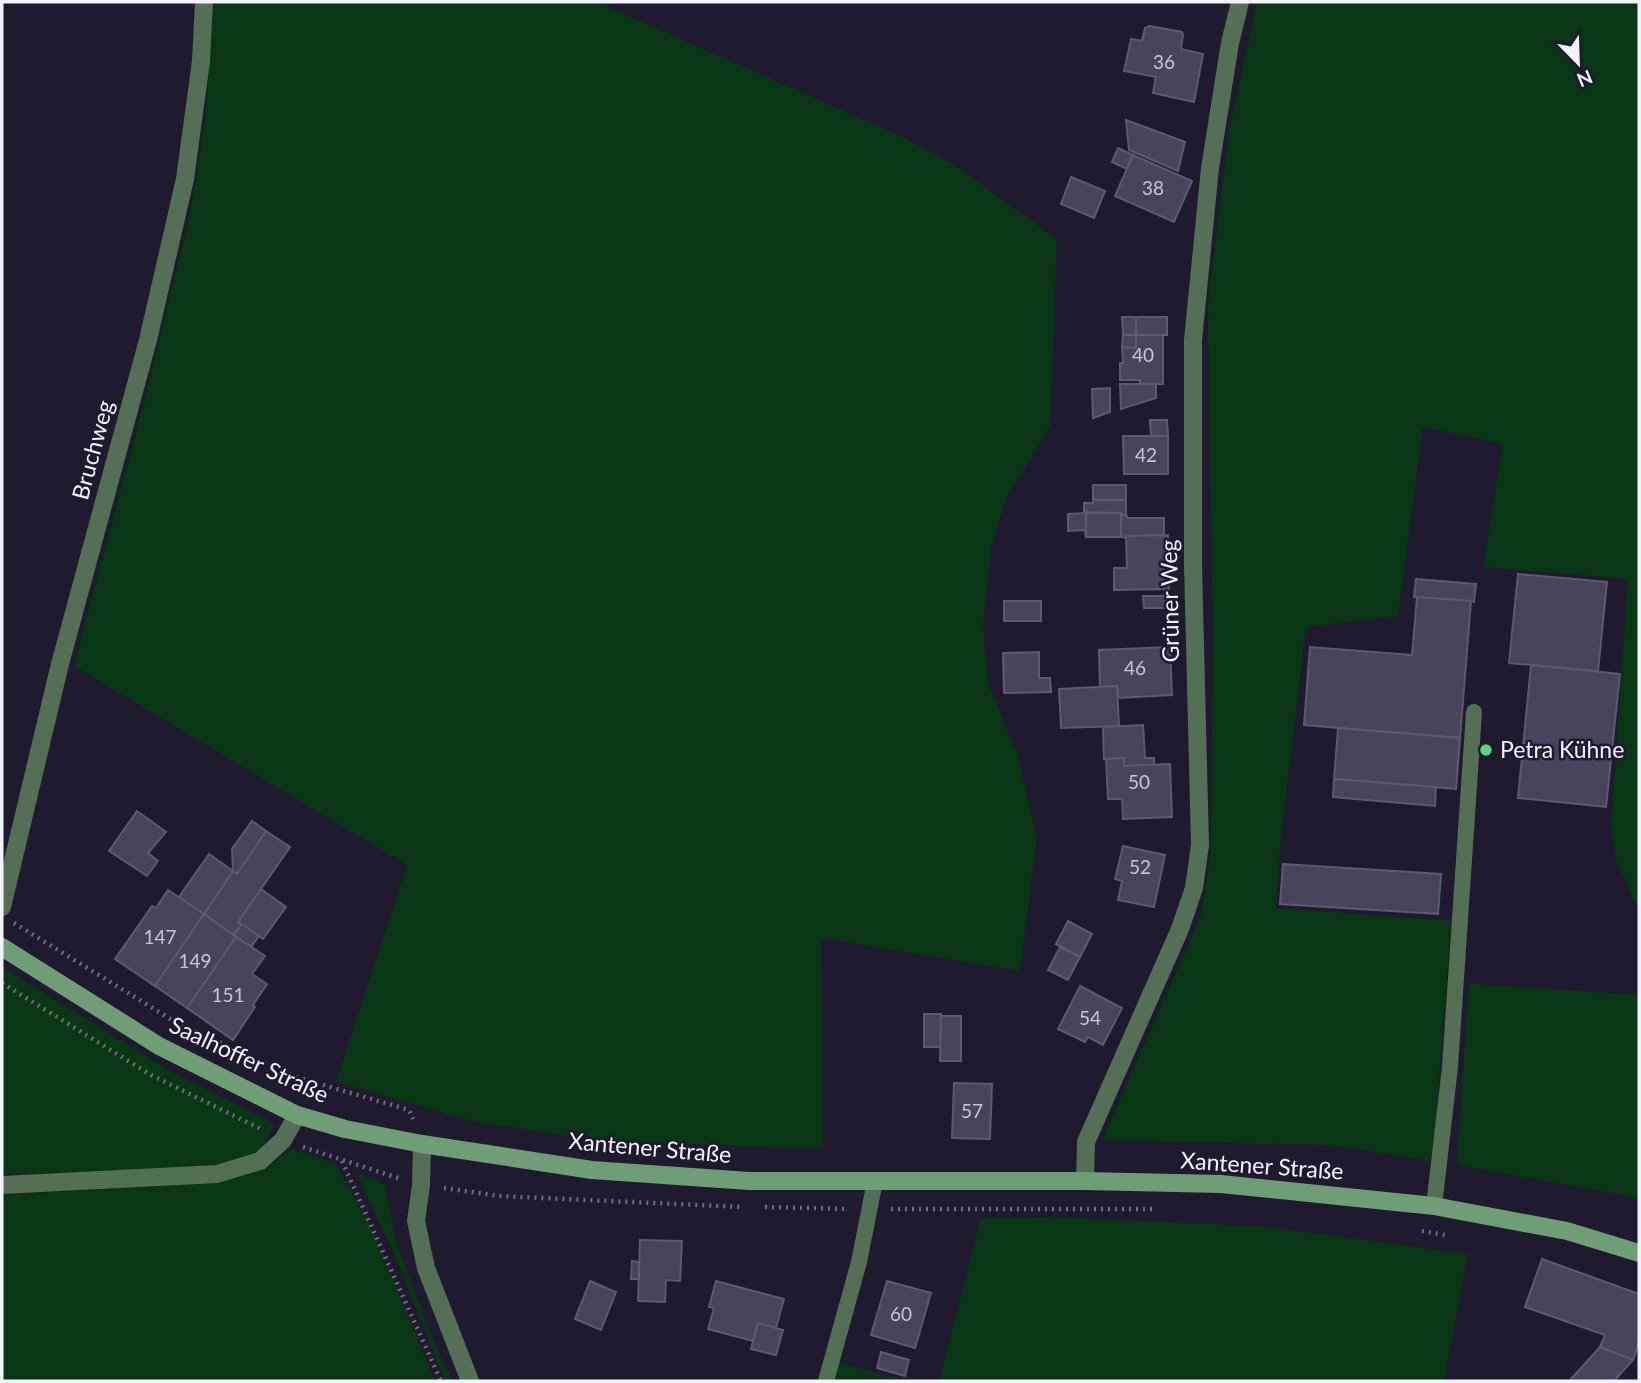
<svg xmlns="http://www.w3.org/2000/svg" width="1641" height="1383" font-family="Lato,sans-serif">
	<rect width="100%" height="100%" fill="#1f1a2f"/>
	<!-- green -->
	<g fill="#093716">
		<polygon points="213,2 597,2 907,139 956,166 1057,239 1050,426 1006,499 991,548 983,624 988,683 1016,750 1037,837 1020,971 821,938 823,1149 591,1140 472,1121 336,1082 407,865 74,666 143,407 189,220 205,123"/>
		<polygon points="1257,2 1639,2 1639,911 1616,860 1611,826 1628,579 1483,567 1503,444 1423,427 1398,616 1306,627 1281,836 1276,908 1451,921 1435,1133 1430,1161 1330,1145 1104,1140 1108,1127 1201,916 1211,851 1213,638 1208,306 1229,132"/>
		<polygon points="2,967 175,1074 274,1124 263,1147 249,1157 226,1164 145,1170 2,1174"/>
		<polygon points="1469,984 1639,995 1639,1200 1623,1195 1457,1165"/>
		<polygon points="293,1149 336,1164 373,1232 435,1381 2,1381 2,1195 210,1183 261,1170"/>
		<polygon points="358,1173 377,1180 385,1185 396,1242 434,1342 452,1381 445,1381 393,1251 363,1188"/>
		<polygon points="1053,1217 1269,1227 1468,1254 1444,1381 939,1381 981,1218"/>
		<polygon points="838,1362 907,1381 833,1381"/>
	</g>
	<!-- building -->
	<g fill="#48445c" stroke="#5d5972" stroke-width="2">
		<polygon points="1149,26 1182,32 1183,35 1181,49 1203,54 1194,102 1153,93 1156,77 1124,71 1131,39 1142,41 1145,28"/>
		<polygon points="1126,120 1185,142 1178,171 1129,150"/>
		<polygon points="1118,148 1133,155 1127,169 1112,162"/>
		<polygon points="1133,155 1192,181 1174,222 1115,196"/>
		<polygon points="1071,177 1105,191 1094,218 1061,204"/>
		<polygon points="1122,317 1136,317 1136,335 1123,335"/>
		<rect x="1136" y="317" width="31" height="18"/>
		<polygon points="1123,335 1136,335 1136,348 1122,347"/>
		<polygon points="1136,335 1163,335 1163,384 1140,384 1140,380 1120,380 1120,363 1123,363 1122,347 1136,348"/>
		<polygon points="1120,384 1156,384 1156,398 1121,409"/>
		<polygon points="1110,388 1110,412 1093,418 1092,389"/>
		<polygon points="1150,420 1167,420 1168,436 1151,436"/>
		<polygon points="1123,436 1168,436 1168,474 1124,474"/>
		<rect x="1093" y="485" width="33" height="15"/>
		<polygon points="1093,500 1126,500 1126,515 1121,515 1121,513 1084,512 1084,503 1093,503"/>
		<rect x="1086" y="513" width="35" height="24"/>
		<polygon points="1086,513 1086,537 1085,530 1068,531 1068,514"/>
		<polygon points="1121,515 1126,515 1128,518 1164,518 1164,536 1126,536 1126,538 1121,537"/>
		<polygon points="1168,535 1169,589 1114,590 1114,568 1127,568 1126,536"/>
		<polygon points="1518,574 1607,582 1598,671 1509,663"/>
		<polygon points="1416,579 1476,584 1474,602 1414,597"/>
		<polygon points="1143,596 1168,596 1168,608 1144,608"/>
		<polygon points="1417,597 1471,601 1460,738 1304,725 1310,647 1412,655"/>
		<rect x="1004" y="601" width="37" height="20"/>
		<polygon points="1170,647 1172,695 1118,698 1117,686 1100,687 1099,650"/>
		<polygon points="1039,652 1039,678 1050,678 1051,692 1004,693 1003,653"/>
		<polygon points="1531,665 1620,674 1606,807 1518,798"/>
		<polygon points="1117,686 1119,726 1061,728 1059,689"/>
		<polygon points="1143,725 1145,758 1154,758 1154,765 1124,766 1124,758 1104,759 1103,727"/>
		<polygon points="1338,728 1460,738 1456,789 1334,779"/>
		<polygon points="1124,758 1124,766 1170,764 1172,817 1123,819 1122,799 1108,799 1106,759"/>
		<polygon points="1334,779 1436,787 1435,806 1333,797"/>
		<polygon points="137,811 166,832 148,853 158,861 147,876 109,851"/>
		<polygon points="252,821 266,831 237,874 233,871 232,849"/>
		<polygon points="266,831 290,847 238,922 242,924 234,935 204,914 233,871 237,874"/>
		<polygon points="1123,846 1165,855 1154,907 1118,900 1122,881 1115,879"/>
		<polygon points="209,854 233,871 204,914 179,897"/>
		<polygon points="1283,864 1441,874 1438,914 1280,904"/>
		<polygon points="261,889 286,907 263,939 238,922"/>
		<polygon points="168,890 204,914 155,986 115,959 152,906 156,908"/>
		<polygon points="204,914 236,937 187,1008 155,986"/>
		<polygon points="1068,921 1092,934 1080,957 1056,944"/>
		<polygon points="242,924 259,936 251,947 234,935"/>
		<polygon points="236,937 265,956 252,974 267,984 253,1005 255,1007 233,1040 187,1008"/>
		<polygon points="1060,947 1080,957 1068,980 1048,970"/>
		<polygon points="1080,986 1122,1008 1103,1045 1088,1037 1085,1042 1058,1029"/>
		<rect x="924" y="1014" width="17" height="33"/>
		<polygon points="941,1016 961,1016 961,1061 940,1061"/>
		<polygon points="954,1083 992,1084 990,1139 952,1138"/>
		<polygon points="640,1240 682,1241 680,1281 666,1280 665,1302 638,1301"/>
		<polygon points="1542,1259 1639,1294 1639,1342 1633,1360 1600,1347 1605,1335 1525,1307"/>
		<polygon points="632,1261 639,1262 639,1279 631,1279"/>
		<polygon points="590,1281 616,1292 601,1330 575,1319"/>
		<polygon points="716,1281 784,1299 776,1328 758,1323 753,1341 708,1329 714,1308 709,1307"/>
		<polygon points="887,1281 931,1293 915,1348 871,1335"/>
		<polygon points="758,1323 783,1330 776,1355 751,1349"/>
		<polygon points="1600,1347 1633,1360 1614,1381 1573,1381 1571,1379"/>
		<polygon points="881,1352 909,1360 905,1376 877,1368"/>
	</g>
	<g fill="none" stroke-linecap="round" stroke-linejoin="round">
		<!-- path -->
		<g stroke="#6f6b7d" stroke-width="4.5" stroke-dasharray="2 5" stroke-linecap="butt">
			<polyline points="14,923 177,1023 296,1077 409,1110 413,1119"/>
			<polyline points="2,983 151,1075 263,1130"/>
			<polyline points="303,1147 398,1178"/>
			<polyline points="342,1161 441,1381"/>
			<polyline points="444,1188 499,1196 743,1207"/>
			<polyline points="765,1207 848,1209"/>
			<polyline points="891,1209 1156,1209"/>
			<polyline points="1422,1231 1445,1235"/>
		</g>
		<!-- service -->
		<g stroke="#536f56" stroke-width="16">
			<polyline points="1434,1206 1450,1067 1474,712"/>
			<polyline points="826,1381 859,1262 875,1181"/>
		</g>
		<!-- minor -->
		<g stroke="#536f56" stroke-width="18">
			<polyline points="2,907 60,664 148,340 185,179 201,61 204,2"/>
			<polyline points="1085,1181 1086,1142 1180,929 1194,888 1200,845 1193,565 1193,340 1210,168 1230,43 1240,2"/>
			<polyline points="2,1185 217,1174 260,1161 283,1140 297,1115"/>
		</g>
		<!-- tertiary -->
		<polyline stroke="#536f56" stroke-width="18" points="422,1144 421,1185 416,1221 426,1268 470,1381"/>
		<!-- secondary -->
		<polyline stroke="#6f9d76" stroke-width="18" points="2,947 159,1046 297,1115 345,1129 422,1144 592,1170 749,1181 1085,1181 1221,1184 1434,1206 1567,1231 1639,1253"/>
	</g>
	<!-- markers -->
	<circle fill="#54d672" stroke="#1f1a2f" stroke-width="2.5" cx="1486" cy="750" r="7"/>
	<g text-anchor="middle" stroke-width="5" stroke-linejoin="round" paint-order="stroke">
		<!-- number labels -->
		<g font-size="19" fill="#c8c6d5">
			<text x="1164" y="69">36</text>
			<text x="1153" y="195">38</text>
			<text x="1143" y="362">40</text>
			<text x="1146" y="462">42</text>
			<text x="1135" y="675">46</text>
			<text x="1139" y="789">50</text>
			<text x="1140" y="874">52</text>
			<text x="160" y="944">147</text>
			<text x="195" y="968">149</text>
			<text x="228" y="1002">151</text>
			<text x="1090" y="1025">54</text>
			<text x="972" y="1118">57</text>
			<text x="901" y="1321">60</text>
		</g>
		<!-- street labels -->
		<g font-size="23" fill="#f3f2fd" stroke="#1f1a2f">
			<text transform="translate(93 450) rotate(-75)" y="8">Bruchweg</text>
			<text transform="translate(1170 601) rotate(-91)" y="8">Grüner Weg</text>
			<text transform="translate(249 1060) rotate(25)" y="8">Saalhoffer Straße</text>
			<text transform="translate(650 1148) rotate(5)" y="8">Xantener Straße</text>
			<text transform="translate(1262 1166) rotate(4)" y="8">Xantener Straße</text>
		</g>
		<!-- poi labels -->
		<g font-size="23" fill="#f3f2fd" stroke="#1f1a2f" text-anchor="start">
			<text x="1500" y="758">Petra Kühne</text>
		</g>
	</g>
	<!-- border -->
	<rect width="1641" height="1383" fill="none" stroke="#f3f2fd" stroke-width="7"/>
	<!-- north arrow -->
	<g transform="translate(1578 63) rotate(157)" stroke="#1f1a2f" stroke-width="5" paint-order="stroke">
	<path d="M0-5L12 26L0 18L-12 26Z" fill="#f3f2fd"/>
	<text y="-10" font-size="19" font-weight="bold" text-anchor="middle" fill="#f3f2fd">N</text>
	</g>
</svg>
